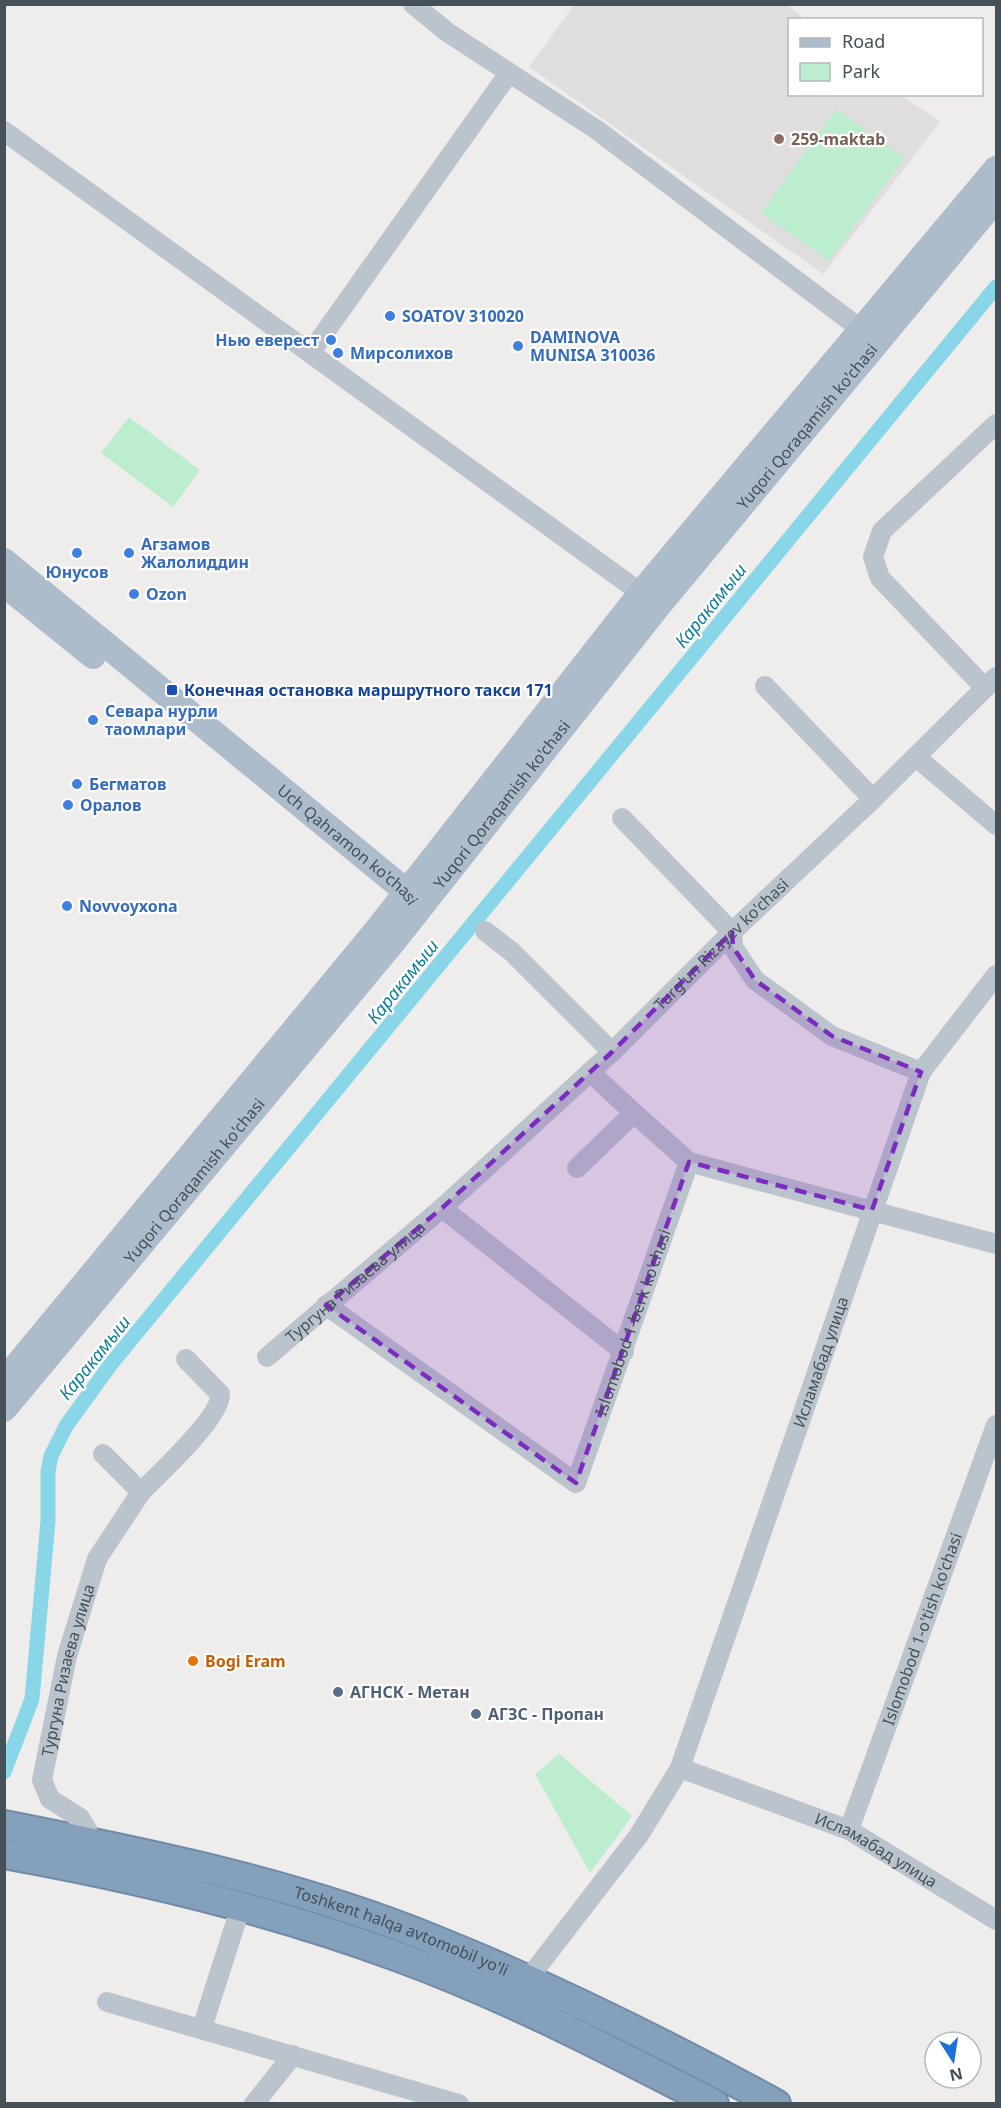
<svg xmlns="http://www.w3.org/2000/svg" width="1001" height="2108" font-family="'Noto Sans',sans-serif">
	<rect width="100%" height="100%" fill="#efecec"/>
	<!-- education -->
	<polygon fill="#e0ddde" points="574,5 787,5 805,19 790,20 790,94 901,95 940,122 823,274 529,67"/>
	<!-- green -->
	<g fill="#bbedce">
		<polygon points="836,109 904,158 829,261 761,213"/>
		<polygon points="129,417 200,470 173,507 101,453"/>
		<polygon points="559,1754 632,1816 590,1873 535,1774"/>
	</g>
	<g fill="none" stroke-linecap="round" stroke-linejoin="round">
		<!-- canal -->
		<polyline stroke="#89d6e9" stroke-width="15" points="4,1772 32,1699 48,1521 48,1471 51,1456 66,1426 111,1364 996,287"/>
		<!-- highway casing -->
		<g stroke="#708ba7" stroke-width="32">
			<g id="highway">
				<path id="s9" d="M4,1825C151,1854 299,1884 437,1941C554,1988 666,2044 776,2104"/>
				<path d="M4,1854C138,1878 269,1909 396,1956C506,1996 610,2050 714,2104"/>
			</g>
		</g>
		<!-- minor -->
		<g stroke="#bbc4cc" stroke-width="20">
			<polyline points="413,4 447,32 597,130 862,330"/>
			<polyline points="4,131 641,593"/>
			<polyline points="311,352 509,73"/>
			<polyline points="765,686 873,799"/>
			<polyline points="985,688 880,578 873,557 882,531 996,424"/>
			<polyline points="916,757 996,825"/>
			<polyline points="622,818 732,932 733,947 755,980 832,1036 921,1072"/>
			<polyline points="485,931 512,952 612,1052"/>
			<polyline points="634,1113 689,1162 996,1244"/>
			<polyline points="577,1168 634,1113 590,1072"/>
			<polyline points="442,1208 624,1352"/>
			<path id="s1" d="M326,1305L576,1483L689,1162"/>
			<path id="s2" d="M267,1357L442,1208L612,1052L732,932L873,799L996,677"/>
			<path d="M103,1454L141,1492C158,1475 222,1416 220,1394L186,1359"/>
			<path id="s3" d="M680,1768L849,1830L996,1920"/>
			<path id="s4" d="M849,1830L996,1425"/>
			<path id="s5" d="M88,1841L87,1829L80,1818L50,1799L42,1780L67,1656L97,1559L141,1492"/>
			<path id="s6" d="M528,1979L639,1835L680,1768L921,1072L996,975"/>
			<polyline points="107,2002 459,2104"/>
			<polyline points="202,2028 241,1906"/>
			<polyline points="254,2104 293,2055"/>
		</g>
		<!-- major -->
		<g stroke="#acbccb" stroke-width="26">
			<path id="s7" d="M4,561L407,892L415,905"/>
			<polyline points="4,584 93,656"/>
			<polyline points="4,1381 377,930 641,593 996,169"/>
			<path id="s8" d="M4,1409L393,942L658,606L996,199"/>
		</g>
		<!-- highway -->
		<use href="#highway" stroke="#85a0bb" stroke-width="28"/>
	</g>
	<!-- marked area -->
	<path fill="#7b2cbf" fill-opacity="0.2" stroke="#7b2cbf" stroke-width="4.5" stroke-dasharray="12 8" stroke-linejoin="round" d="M732,932L733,947L755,980L832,1036L921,1072L872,1210L689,1162L576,1483L326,1305L442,1208L612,1052Z"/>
	<!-- markers -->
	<circle fill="#8d6e63" stroke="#fff" stroke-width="2" cx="779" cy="139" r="6"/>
	<g fill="#3f7fe0" stroke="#fff" stroke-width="2">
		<circle cx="390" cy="316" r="6"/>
		<circle cx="331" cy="340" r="6"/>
		<circle cx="518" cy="346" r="6"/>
		<circle cx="338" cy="353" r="6"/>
		<circle cx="77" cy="553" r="6"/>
		<circle cx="129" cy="553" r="6"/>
		<circle cx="134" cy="594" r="6"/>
		<circle cx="93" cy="720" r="6"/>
		<circle cx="77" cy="784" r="6"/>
		<circle cx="68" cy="805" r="6"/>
		<circle cx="67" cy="906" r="6"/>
	</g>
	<rect fill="#1a4fb4" stroke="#fff" stroke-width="2" x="166" y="684" width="12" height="12" rx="3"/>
	<circle fill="#e8710a" stroke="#fff" stroke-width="2" cx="193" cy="1661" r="6"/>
	<g fill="#5c6f8a" stroke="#fff" stroke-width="2">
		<circle cx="338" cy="1692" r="6"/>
		<circle cx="476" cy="1714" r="6"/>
	</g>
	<g text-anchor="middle" stroke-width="4.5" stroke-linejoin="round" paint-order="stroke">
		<!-- education labels -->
		<g font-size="16" font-weight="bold" fill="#785e54" stroke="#fff" text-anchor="start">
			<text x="791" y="145">259-maktab</text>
		</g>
		<!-- shop labels -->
		<g font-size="16" font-weight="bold" fill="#366cbe" stroke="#fff" text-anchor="start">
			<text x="402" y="322">SOATOV 310020</text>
			<text x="530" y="343">DAMINOVA<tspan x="530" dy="18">MUNISA 310036</tspan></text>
			<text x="319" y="346" text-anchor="end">Нью еверест</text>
			<text x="350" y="359">Мирсолихов</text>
			<text x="141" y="550">Агзамов<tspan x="141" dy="18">Жалолиддин</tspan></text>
			<text x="77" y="578" text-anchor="middle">Юнусов</text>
			<text x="146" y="600">Ozon</text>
			<text x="105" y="717">Севара нурли<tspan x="105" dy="18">таомлари</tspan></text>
			<text x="89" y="790">Бегматов</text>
			<text x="80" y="811">Оралов</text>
			<text x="79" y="912">Novvoyxona</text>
		</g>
		<!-- street labels -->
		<g font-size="16" fill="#455059" stroke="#fff">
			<text dy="6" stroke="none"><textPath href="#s8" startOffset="1269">Yuqori Qoraqamish ko'chasi</textPath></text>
			<text dy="6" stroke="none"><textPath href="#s8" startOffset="783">Yuqori Qoraqamish ko'chasi</textPath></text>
			<text dy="6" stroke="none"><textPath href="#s7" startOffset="446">Uch Qahramon ko'chasi</textPath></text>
			<text dy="6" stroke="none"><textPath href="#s2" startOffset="614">Turg'un Rizayev ko'chasi</textPath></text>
			<text dy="6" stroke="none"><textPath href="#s8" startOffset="297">Yuqori Qoraqamish ko'chasi</textPath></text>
			<text dy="6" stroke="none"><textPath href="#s2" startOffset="116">Тургуна Ризаева улица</textPath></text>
			<text dy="6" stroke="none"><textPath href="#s1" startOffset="477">Islomobod 1-berk ko'chasi</textPath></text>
			<text dy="6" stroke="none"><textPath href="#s6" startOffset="690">Исламабад улица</textPath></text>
			<text dy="6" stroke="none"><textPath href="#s4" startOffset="214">Islomobod 1-o'tish ko'chasi</textPath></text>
			<text dy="6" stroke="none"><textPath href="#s5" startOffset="194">Тургуна Ризаева улица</textPath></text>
			<text dy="6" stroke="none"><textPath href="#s3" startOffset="213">Исламабад улица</textPath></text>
			<text dy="6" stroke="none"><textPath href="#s9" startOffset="412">Toshkent halqa avtomobil yo'li</textPath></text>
		</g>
		<!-- transit labels -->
		<g font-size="16" font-weight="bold" fill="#164399" stroke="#fff" text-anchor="start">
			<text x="184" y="696">Конечная остановка маршрутного такси 171</text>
		</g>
		<!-- food labels -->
		<g font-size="16" font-weight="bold" fill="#c56008" stroke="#fff" text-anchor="start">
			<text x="205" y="1667">Bogi Eram</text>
		</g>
		<!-- service labels -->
		<g font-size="16" font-weight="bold" fill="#4e5e75" stroke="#fff" text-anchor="start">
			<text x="350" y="1698">АГНСК - Метан</text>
			<text x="488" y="1720">АГЗС - Пропан</text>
		</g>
		<!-- water labels -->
		<g font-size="18" font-style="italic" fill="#0f7f9c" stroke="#fff">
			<text transform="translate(711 606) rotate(-51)" y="6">Каракамыш</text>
			<text transform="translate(403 982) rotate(-51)" y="6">Каракамыш</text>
			<text transform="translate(95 1358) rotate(-51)" y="6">Каракамыш</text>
		</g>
	</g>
	<!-- border -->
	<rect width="1001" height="2108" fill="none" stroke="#455059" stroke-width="12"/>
	<!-- legend -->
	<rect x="788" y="18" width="195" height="78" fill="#ffffff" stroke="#b5b9bd" stroke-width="1.5"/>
	<rect x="800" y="38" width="30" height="9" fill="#acbccb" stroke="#b5b9bd" stroke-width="1.5"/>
	<text x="842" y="48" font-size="18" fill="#455059">Road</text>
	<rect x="800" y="63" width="30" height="18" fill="#bbedce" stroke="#b5b9bd" stroke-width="1.5"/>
	<text x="842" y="78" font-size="18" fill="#455059">Park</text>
	<!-- north arrow -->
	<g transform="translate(953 2060) rotate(168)"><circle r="28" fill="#ffffff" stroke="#b5b9bd" stroke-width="1.5"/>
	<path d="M0-4.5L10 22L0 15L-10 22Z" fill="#1d71d9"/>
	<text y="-9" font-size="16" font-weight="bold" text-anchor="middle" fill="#455059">N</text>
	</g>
</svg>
